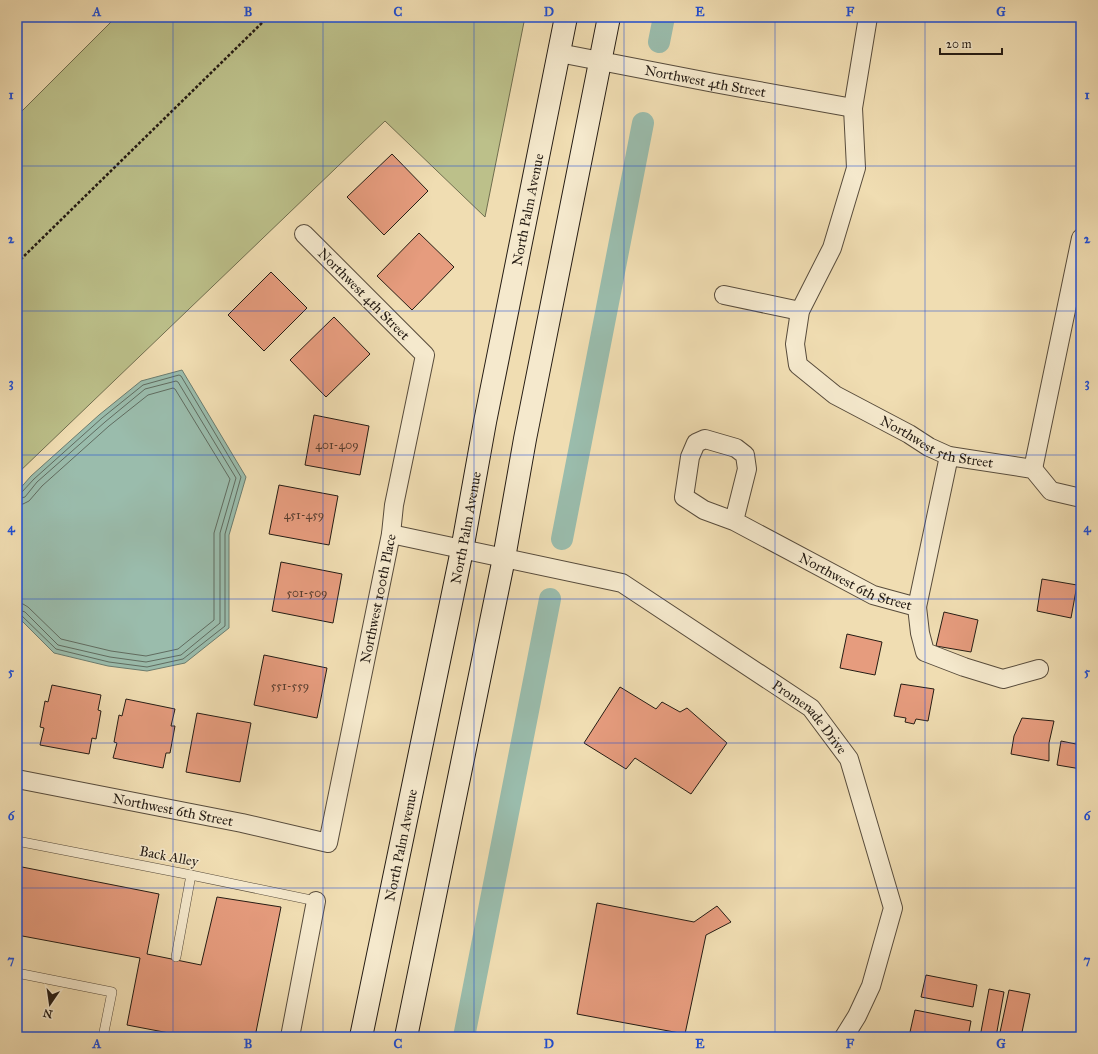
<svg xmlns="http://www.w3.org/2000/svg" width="1098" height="1054" font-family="'IM FELL Great Primer',serif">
	<rect width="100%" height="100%" fill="#f0ddb2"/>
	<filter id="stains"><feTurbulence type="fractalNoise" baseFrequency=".005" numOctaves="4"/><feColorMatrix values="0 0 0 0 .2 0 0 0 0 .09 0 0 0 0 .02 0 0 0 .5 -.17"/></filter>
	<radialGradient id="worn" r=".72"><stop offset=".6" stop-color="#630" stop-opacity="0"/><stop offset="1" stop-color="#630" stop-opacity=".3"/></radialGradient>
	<!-- green -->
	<polygon fill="#bcc08a" stroke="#706e4f" points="116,17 525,17 485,217 385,121 17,474 17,116"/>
	<!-- water -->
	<polygon fill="#9abcac" stroke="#6b7c6f" points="182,370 246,477 229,535 229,628 185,663 147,671 108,666 54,653 17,616 17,492 31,476 99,415 141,381"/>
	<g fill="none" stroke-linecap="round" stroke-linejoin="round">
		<!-- shore -->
		<g stroke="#606c60" stroke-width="1">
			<polyline points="17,494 21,493 34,479 102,418 143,385 179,375 181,376 241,477 225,534 225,626 183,659 147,667 109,662 56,649 21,615 17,614"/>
			<polyline points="17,499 25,497 37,482 105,422 145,389 176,381 178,382 236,478 220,533 220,623 181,655 146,662 110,657 58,645 25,612 17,609"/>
			<polyline points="17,505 23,504 29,501 42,486 109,426 148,395 173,388 175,389 230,479 214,533 214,620 178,649 146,656 111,651 61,639 28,607 23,604 17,603"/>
		</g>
		<!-- canal -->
		<g stroke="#9abcac" stroke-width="22">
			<polyline points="659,42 664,17"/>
			<polyline points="562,539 643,123"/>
			<polyline points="464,1037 550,599"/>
		</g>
	</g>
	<!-- building -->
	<g fill="#e69c7e" stroke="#251c14">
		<polygon points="17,17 23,17 17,23"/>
		<polygon points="392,154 428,191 384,235 347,197"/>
		<polygon points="419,233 454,267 412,310 377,276"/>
		<polygon points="271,272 307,308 264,351 228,315"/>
		<polygon points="334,317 370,354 326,397 290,360"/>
		<polygon points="314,415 369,426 360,475 305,465"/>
		<polygon points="279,485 338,496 329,545 269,534"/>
		<polygon points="281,562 342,574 333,623 272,611"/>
		<polygon points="1042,579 1077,585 1071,618 1037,611"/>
		<polygon points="944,612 978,620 971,652 936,646"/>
		<polygon points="847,634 882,642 875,675 840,668"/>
		<polygon points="264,655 327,668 317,718 254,705"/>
		<polygon points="901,684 934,689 928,721 916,719 914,724 905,722 906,718 894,716"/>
		<polygon points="52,685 101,695 98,710 101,711 96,739 92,738 89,754 40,745 44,728 40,727 45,701 48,702"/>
		<polygon points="620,687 656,709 662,702 680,712 687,708 727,743 691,794 635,758 626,769 584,743"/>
		<polygon points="17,693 22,698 17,703"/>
		<polygon points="126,699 175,709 171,726 175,726 170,753 166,753 163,768 113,758 117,743 114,742 119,715 122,716"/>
		<polygon points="1081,701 1081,719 1077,718"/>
		<polygon points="197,713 251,723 240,782 186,772"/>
		<polygon points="1022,718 1054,721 1049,743 1049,761 1011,754 1014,736"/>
		<polygon points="1079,727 1081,727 1081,769 1057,765 1061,741 1076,744"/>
		<polygon points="17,866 159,894 147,954 201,965 217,897 281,907 255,1037 190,1037 127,1025 140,958 17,935"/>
		<polygon points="597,903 694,922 717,906 731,922 706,935 685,1034 577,1014"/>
		<polygon points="926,975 977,985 973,1007 921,997"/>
		<polygon points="989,989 1004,992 996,1037 980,1037"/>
		<polygon points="1009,990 1030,994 1021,1037 999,1037"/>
		<polygon points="915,1010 971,1021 968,1037 936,1037 910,1032"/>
	</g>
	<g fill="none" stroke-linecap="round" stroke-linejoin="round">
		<!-- service casing -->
		<g stroke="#584c3c" stroke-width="10">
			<g id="service">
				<polyline points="17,841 191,875 316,901"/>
				<polyline points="176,957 191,875"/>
				<polyline points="17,973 112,992 103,1037"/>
			</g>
		</g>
		<!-- minor casing -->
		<g stroke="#584c3c" stroke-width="20">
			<g id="minor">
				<path id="s1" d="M868,17L853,108L856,168L832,248L800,311L795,344L798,365L835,395L909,434L929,447L949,456L1033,469L1051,491L1081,498"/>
				<path id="s2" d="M559,53L714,83L853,108"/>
				<polyline points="724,295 800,311"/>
				<polyline points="1033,469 1081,238"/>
				<path id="s3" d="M734,521L747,469L745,455L736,448L705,439L696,443L690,457L684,497L704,510L734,521L873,595L917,607L920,633L925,652L964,667L1003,679L1039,669"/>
				<path id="s4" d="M391,534L622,583L811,708L849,759L893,908L871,986L857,1016L844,1037"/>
				<polyline points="917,607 949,456"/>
				<path id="s5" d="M17,779L242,823L328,843L368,647L391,534L394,505L425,355L304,234"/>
				<polyline points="290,1037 316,901"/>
			</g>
		</g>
		<!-- secondary casing -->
		<g stroke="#251c14" stroke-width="24">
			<g id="secondary">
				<path id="s6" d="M361,1037L462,550L485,422L566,17"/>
				<polyline points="406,1037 504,558 525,439 609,17"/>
			</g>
		</g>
		<!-- path -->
		<polyline stroke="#251c14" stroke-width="2.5" stroke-dasharray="3 2" stroke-linecap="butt" points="17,263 268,17"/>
		<!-- service -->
		<use href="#service" stroke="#f5e9cd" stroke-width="9"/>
		<!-- minor -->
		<use href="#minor" stroke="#f5e9cd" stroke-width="18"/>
		<!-- secondary -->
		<use href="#secondary" stroke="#f5e9cd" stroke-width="22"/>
	</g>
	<!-- grid -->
	<path fill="none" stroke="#1d4ed8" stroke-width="1" stroke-opacity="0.55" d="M173,17V1037M323,17V1037M474,17V1037M624,17V1037M775,17V1037M925,17V1037M17,166H1081M17,311H1081M17,455H1081M17,599H1081M17,743H1081M17,888H1081"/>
	<g text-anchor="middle" stroke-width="3" stroke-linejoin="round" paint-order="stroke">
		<!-- number labels -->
		<g font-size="12" fill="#553c2e">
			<text x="337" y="449">401-409</text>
			<text x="304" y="519">451-459</text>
			<text x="307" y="597">501-509</text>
			<text x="290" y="690">551-559</text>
		</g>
		<!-- street labels -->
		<g font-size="14" fill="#251c14" stroke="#f5e9cd">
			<text dy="5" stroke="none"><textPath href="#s2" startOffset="149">Northwest 4th Street</textPath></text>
			<text dy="5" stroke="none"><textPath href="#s6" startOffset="844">North Palm Avenue</textPath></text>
			<text transform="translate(364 294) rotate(45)" y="5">Northwest 4th Street</text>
			<text dy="5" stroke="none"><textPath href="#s1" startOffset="522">Northwest 5th Street</textPath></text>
			<text dy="5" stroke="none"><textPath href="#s6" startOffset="520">North Palm Avenue</textPath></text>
			<text dy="5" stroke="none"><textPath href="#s3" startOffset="369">Northwest 6th Street</textPath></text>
			<text dy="5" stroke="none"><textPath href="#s5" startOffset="567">Northwest 100th Place</textPath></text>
			<text dy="5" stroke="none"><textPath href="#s4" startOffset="468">Promenade Drive</textPath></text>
			<text dy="5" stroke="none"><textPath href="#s5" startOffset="159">Northwest 6th Street</textPath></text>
			<text dy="5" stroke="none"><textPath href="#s6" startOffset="196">North Palm Avenue</textPath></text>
			<text transform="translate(169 856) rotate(11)" y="5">Back Alley</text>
		</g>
	</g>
	<!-- margin -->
	<rect width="1098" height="1054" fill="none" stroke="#f0ddb2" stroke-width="44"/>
	<!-- north arrow -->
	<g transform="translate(50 1004) rotate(193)" stroke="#f5e9cd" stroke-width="3" paint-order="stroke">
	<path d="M0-3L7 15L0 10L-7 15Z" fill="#251c14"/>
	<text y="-6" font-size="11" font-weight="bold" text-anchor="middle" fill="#251c14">N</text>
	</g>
	<!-- scale -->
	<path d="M940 48v6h62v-6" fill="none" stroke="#251c14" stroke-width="2"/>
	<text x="946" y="48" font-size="12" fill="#251c14" stroke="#f5e9cd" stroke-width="3" paint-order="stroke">20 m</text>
	<rect x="22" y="22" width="1054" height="1010" fill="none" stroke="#1d4ed8" stroke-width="1.5"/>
	<g font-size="13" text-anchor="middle" font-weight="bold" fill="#1d4ed8">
		<text x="97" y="16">A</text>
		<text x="248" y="16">B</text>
		<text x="398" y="16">C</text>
		<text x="549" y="16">D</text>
		<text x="700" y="16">E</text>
		<text x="850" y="16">F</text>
		<text x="1001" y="16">G</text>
		<text x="11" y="99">1</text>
		<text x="1087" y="99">1</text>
		<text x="11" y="243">2</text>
		<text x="1087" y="243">2</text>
		<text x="11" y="387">3</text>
		<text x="1087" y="387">3</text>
		<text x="11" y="532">4</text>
		<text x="1087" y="532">4</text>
		<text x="11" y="676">5</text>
		<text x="1087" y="676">5</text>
		<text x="11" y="820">6</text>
		<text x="1087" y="820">6</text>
		<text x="11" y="964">7</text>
		<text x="1087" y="964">7</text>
		<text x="97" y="1048">A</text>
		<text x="248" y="1048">B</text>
		<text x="398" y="1048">C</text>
		<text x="549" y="1048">D</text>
		<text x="700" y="1048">E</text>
		<text x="850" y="1048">F</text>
		<text x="1001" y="1048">G</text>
	</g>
	<rect width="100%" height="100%" filter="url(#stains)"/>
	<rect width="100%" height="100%" fill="url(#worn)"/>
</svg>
